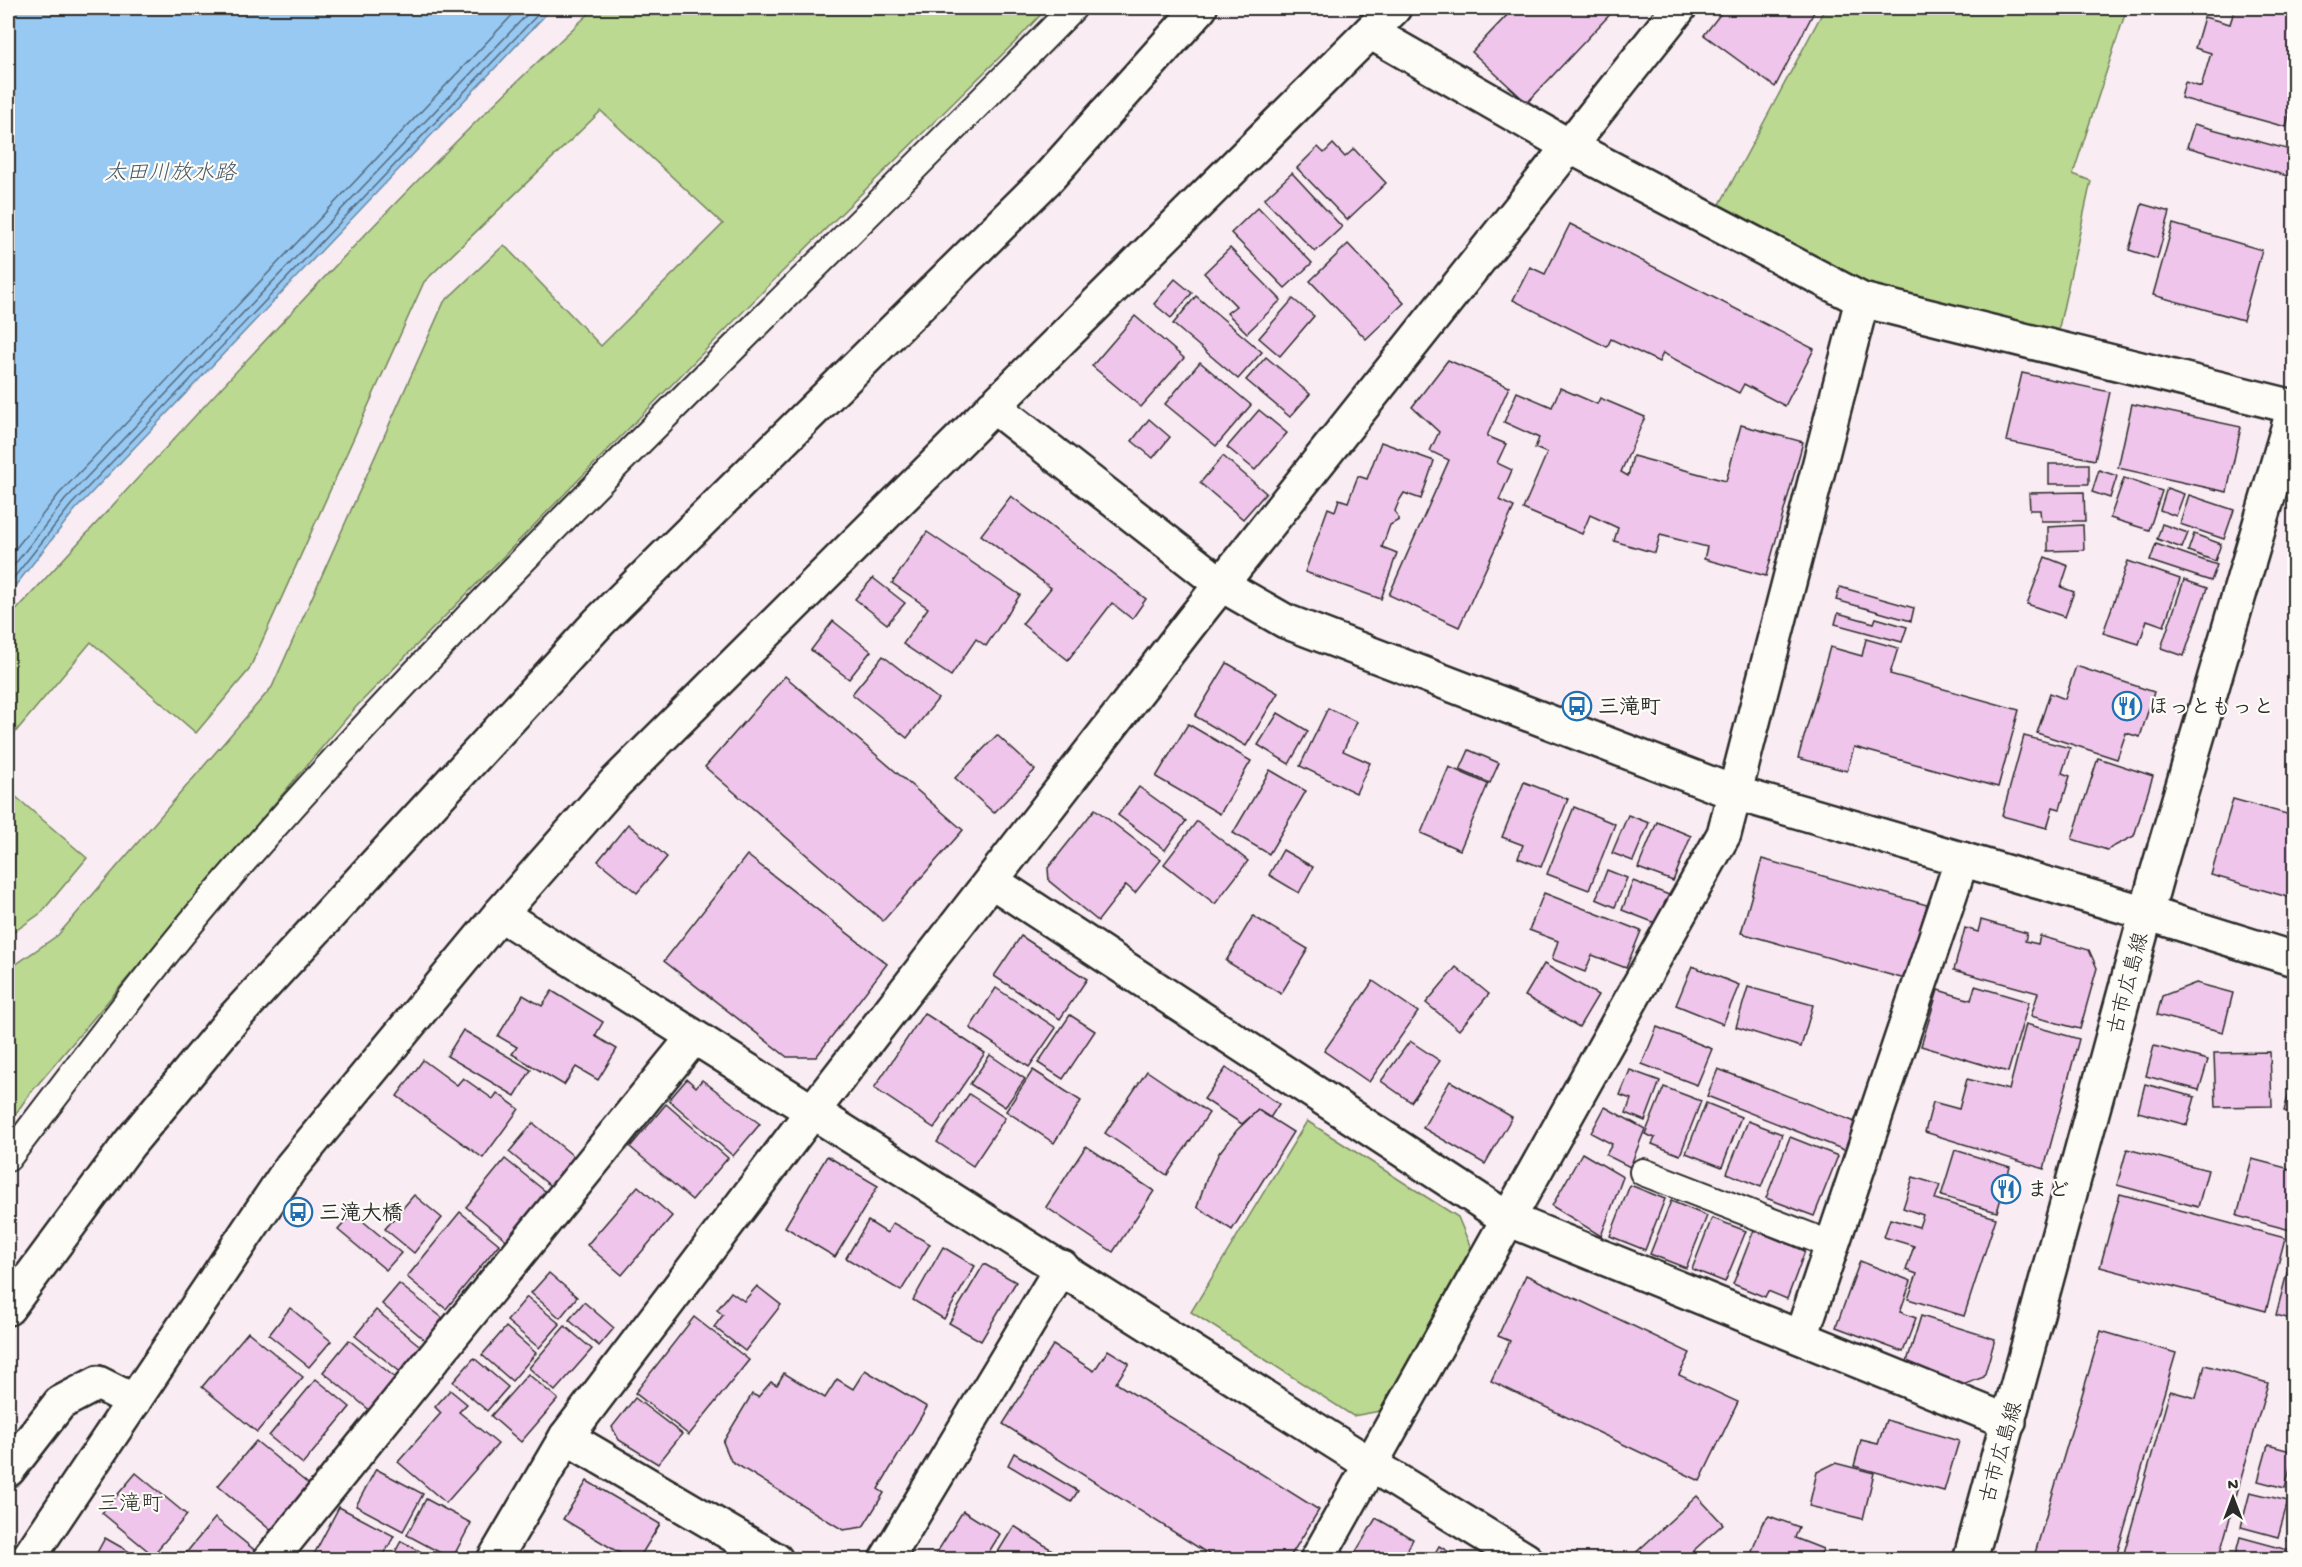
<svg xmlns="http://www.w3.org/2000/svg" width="2302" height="1567" font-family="'Gochi Hand','Klee One',sans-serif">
	<rect width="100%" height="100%" fill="#f9ecf3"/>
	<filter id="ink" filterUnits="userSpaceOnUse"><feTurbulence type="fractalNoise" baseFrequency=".0167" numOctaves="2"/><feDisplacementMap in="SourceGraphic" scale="12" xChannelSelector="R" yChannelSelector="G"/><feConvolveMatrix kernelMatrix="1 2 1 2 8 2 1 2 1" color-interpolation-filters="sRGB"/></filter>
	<g filter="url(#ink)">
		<!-- green -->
		<g fill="#bbd991" stroke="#73825e" stroke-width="1.5">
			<path d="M595,8H1047L1015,42L781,273L356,707L28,1096L8,1125V970L58,935L272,687L444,302L504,245L601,346L723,224L601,111L424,282L249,670L196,733L91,642L8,741V619C200,412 388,199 595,8Z"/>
			<polygon points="1825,8 2127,8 2073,174 2091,181 2058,332 1871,288 1719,206"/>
			<polygon points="8,790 87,858 41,913 8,936"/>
			<polygon points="1307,1121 1458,1217 1471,1248 1380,1411 1353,1416 1191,1312"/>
		</g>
		<!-- water -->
		<polygon fill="#97c9f3" stroke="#6c8aa3" stroke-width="1.5" points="8,8 552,8 75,510 8,595"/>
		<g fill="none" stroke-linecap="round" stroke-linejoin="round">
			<!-- shore -->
			<g stroke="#566a7b" stroke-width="1.5">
				<polyline points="8,558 59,494 519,8"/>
				<polyline points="8,573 65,500 533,8"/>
				<polyline points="8,585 71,505 544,8"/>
			</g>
		</g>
		<!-- building -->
		<g fill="#efc5eb" stroke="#2b2b2b" stroke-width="1.5">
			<polygon points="1502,8 1616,8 1527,103 1472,52 1509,13"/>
			<polygon points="1725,8 1816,8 1775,87 1704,35"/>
			<polygon points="2235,8 2294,8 2294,96 2286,127 2181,98 2185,82 2201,87 2211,53 2195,48 2204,17 2230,24"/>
			<polygon points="2194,124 2294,151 2294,178 2187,147"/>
			<polygon points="1333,144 1345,157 1354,149 1386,183 1347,220 1297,168 1318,147 1324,153"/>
			<polygon points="1292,173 1342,227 1315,252 1264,199"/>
			<polygon points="2142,204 2170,212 2157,259 2129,250"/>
			<polygon points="1258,207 1312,263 1285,288 1231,233"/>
			<polygon points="1570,224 1814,349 1785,406 1744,384 1739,393 1663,353 1659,362 1611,339 1607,347 1513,300 1530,267 1545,274"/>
			<polygon points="2173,224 2262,250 2243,320 2153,295"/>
			<polygon points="1348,244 1404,303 1366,339 1310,281"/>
			<polygon points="1230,248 1281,300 1247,333 1227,313 1236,306 1204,273"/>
			<polygon points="1175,279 1192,293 1171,318 1154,304"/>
			<polygon points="1196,296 1262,352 1238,379 1173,324"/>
			<polygon points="1293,299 1314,316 1280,356 1259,338"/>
			<polygon points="1135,316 1184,358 1141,407 1092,366"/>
			<polygon points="1266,357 1310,394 1290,417 1246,380"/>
			<polygon points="1448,360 1509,387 1487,436 1506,444 1497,463 1512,470 1499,500 1514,507 1459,627 1389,595 1449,460 1430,451 1439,432 1412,407"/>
			<polygon points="1200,362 1251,405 1216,446 1165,404"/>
			<polygon points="2022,373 2110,392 2095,460 2006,441"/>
			<polygon points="1560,388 1597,404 1600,398 1645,417 1621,472 1628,476 1633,456 1726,481 1741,425 1803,442 1766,576 1704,559 1707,547 1660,535 1655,553 1614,541 1618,528 1590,515 1582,534 1523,509 1547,453 1535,448 1539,438 1504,422 1517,392 1552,407"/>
			<polygon points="2132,404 2241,427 2227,492 2118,468"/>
			<polygon points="1259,410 1287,433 1255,470 1227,447"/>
			<polygon points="1149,419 1170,437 1153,458 1132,441"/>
			<polygon points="1381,442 1434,461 1421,499 1404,493 1399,501 1395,511 1399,520 1390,525 1382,547 1397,553 1381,599 1305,572 1328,508 1335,511 1339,499 1348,502 1358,476 1367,479"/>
			<polygon points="1223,456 1266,493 1243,519 1200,483"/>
			<rect x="2049" y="464" width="40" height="20"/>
			<polygon points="2099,470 2117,476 2110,498 2092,492"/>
			<polygon points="2124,478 2162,491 2149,530 2110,518"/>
			<polygon points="2167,488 2184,494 2176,516 2160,510"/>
			<polygon points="2084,492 2085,521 2041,521 2040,510 2030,510 2029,493"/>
			<polygon points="2189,495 2234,510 2224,539 2180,524"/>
			<polygon points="1011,496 1146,599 1132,619 1112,603 1068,660 1022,624 1051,588 981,535"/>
			<polygon points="2162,524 2188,533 2182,548 2157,539"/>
			<polygon points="2083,525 2084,550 2048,551 2048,527"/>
			<polygon points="927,532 1020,595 986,646 976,639 951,676 903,644 928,608 892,583"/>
			<polygon points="2194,534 2221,544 2215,561 2188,551"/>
			<polygon points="2156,544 2217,565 2211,581 2150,561"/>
			<polygon points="2045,557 2068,566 2061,587 2074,592 2065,617 2027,604"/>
			<polygon points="2128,561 2180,579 2164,626 2147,620 2139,644 2103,633"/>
			<polygon points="873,578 905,603 887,624 855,599"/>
			<polygon points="2184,580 2207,588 2184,656 2161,648"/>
			<polygon points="1840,587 1914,608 1911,621 1836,600"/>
			<polygon points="1838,613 1874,623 1876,618 1907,627 1902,642 1835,624"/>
			<polygon points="833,621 871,651 849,679 811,650"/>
			<polygon points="1866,639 1898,648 1890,674 2019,710 1998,787 1854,747 1847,771 1798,758 1830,647 1862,656"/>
			<polygon points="883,656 938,699 907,738 852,694"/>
			<polygon points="1227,663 1278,693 1246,746 1195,716"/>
			<polygon points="2076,666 2154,692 2140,737 2126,733 2117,759 2037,733 2050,693 2065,699"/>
			<polygon points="785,676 963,830 883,921 705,767"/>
			<polygon points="1328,708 1357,722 1343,751 1370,763 1356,793 1300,766"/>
			<polygon points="1278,713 1308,731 1289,764 1258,745"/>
			<polygon points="1188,724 1251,761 1220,814 1156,777"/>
			<polygon points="997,735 1035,770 994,813 955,778"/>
			<polygon points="2024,736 2070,748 2062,773 2070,776 2060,809 2053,807 2047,828 2002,816"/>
			<polygon points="1469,750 1499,763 1490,783 1460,770"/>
			<polygon points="2098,758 2153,776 2134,836 2107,850 2072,839"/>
			<polygon points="1449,767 1488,784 1460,850 1421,833"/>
			<polygon points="1270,770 1306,791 1269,854 1233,833"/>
			<polygon points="1524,782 1568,799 1541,867 1518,858 1523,845 1502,837"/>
			<polygon points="1139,787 1186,821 1165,850 1118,815"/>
			<polygon points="2233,799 2294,816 2294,885 2291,898 2211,875"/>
			<polygon points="1574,807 1615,824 1589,890 1547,874"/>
			<polygon points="1095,809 1161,860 1135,893 1126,885 1098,921 1049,881 1048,868"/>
			<polygon points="1628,815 1649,823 1633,861 1612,853"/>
			<polygon points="1197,821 1248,861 1215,904 1164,864"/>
			<polygon points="1657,822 1691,836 1673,881 1638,868"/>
			<polygon points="628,824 667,857 637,893 598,861"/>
			<polygon points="1283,850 1313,867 1299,893 1269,875"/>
			<polygon points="747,855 887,964 816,1057 787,1057 664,961"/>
			<polygon points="1762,859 1927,905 1905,979 1741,933"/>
			<polygon points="1607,870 1627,878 1615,907 1596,899"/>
			<polygon points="1633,881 1669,895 1658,924 1622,910"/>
			<polygon points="1544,893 1641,931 1626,968 1592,955 1585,972 1552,959 1558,941 1529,930"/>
			<polygon points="1253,916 1308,949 1281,994 1226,961"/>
			<polygon points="1981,920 2027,933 2025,941 2038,944 2040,936 2089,950 2097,968 2080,1029 2031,1016 2038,993 1954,970 1965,928 1978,932"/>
			<polygon points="1021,936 1087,979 1060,1019 994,976"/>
			<polygon points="1544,964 1598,995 1579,1027 1525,996"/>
			<polygon points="1692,966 1739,985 1723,1024 1676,1005"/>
			<polygon points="1456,967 1489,994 1459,1030 1426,1003"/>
			<polygon points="1373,981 1418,1012 1369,1082 1324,1051"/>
			<polygon points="2196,983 2233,993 2223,1032 2157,1015 2162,996"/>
			<polygon points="1975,986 2029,1002 2008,1072 1921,1046 1938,990 1971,1000"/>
			<polygon points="1748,987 1813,1005 1801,1047 1736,1027"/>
			<polygon points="996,988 1056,1028 1029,1067 970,1028"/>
			<polygon points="552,991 603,1022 595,1036 617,1049 598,1080 576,1067 564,1085 512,1054 517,1047 498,1036 523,995 542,1006"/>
			<polygon points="924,1013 985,1053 934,1128 874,1088"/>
			<polygon points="1070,1015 1095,1031 1063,1079 1038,1063"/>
			<polygon points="2026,1024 2079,1039 2044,1169 1925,1132 1933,1102 1959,1109 1967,1079 2009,1090"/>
			<polygon points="1657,1027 1712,1049 1697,1085 1642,1064"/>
			<polygon points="463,1030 531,1070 515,1096 447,1056"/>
			<polygon points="1410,1041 1440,1061 1411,1102 1381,1081"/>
			<polygon points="2154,1046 2208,1060 2199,1090 2146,1076"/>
			<polygon points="2270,1052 2272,1106 2216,1107 2214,1053"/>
			<polygon points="990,1055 1025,1079 1005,1107 970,1084"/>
			<polygon points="423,1060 457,1085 463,1078 493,1099 497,1093 519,1109 483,1158 397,1096"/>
			<polygon points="1226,1068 1279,1104 1270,1118 1258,1110 1242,1124 1204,1099"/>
			<polygon points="1718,1069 1863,1125 1852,1153 1707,1096"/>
			<polygon points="1033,1070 1081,1101 1054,1143 1006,1111"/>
			<polygon points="1630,1070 1660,1081 1645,1121 1626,1113 1631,1099 1620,1095"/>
			<polygon points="1147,1071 1209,1113 1167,1175 1105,1133"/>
			<polygon points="687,1079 696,1087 702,1080 760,1124 733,1156 669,1100"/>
			<polygon points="1450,1081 1512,1117 1485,1164 1423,1128"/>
			<polygon points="2292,1082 2294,1083 2294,1114 2284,1111"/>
			<polygon points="2145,1084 2195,1097 2187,1125 2138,1112"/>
			<polygon points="1664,1087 1701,1101 1680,1155 1652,1144 1655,1138 1645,1134"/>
			<polygon points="969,1094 1005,1118 973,1166 937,1142"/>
			<polygon points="1706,1103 1741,1117 1722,1167 1686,1153"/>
			<polygon points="666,1104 728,1158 692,1200 630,1147"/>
			<polygon points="1605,1107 1645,1129 1630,1167 1606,1155 1612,1144 1591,1133"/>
			<polygon points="1258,1110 1293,1132 1232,1230 1197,1207 1206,1180 1219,1153 1237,1130"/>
			<polygon points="1748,1121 1782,1134 1761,1187 1727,1173"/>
			<polygon points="533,1123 577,1159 553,1188 509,1152"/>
			<polygon points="1790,1137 1838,1156 1814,1216 1766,1198"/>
			<polygon points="1086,1146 1154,1191 1113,1252 1046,1207"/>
			<polygon points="2127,1149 2208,1170 2198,1207 2117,1185"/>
			<polygon points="1955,1150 2010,1167 1997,1212 1941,1196"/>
			<polygon points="1582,1153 1623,1177 1601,1236 1552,1206"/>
			<polygon points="827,1156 878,1186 835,1257 785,1227"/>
			<polygon points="505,1159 550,1195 510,1243 466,1207"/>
			<polygon points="2252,1159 2294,1170 2294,1231 2237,1216"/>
			<polygon points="1913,1177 1940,1185 1935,1199 1996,1218 1964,1316 1908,1299 1917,1274 1906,1270 1914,1246 1884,1237 1890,1219 1919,1227 1923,1215 1903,1208"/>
			<polygon points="1630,1185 1665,1199 1645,1250 1610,1236"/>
			<polygon points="638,1186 672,1216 622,1275 587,1245"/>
			<polygon points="2120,1194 2285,1238 2266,1311 2100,1267"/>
			<polygon points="414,1195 442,1218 414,1253 385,1229"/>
			<polygon points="1671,1201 1707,1216 1686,1268 1650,1254"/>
			<polygon points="460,1212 499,1244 446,1309 407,1277"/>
			<polygon points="353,1213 401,1253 386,1270 338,1230"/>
			<polygon points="1712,1218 1746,1231 1725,1282 1692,1269"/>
			<polygon points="868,1221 887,1233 893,1223 930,1244 901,1291 846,1258"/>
			<polygon points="1754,1230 1805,1251 1787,1299 1768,1291 1765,1297 1733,1284"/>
			<polygon points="2294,1246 2294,1320 2276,1315"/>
			<polygon points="943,1247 975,1266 944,1319 913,1300"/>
			<polygon points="1860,1261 1911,1281 1900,1312 1916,1318 1903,1352 1836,1327"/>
			<polygon points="984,1264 1016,1282 981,1341 949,1323"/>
			<polygon points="549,1273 577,1297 560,1318 531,1293"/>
			<polygon points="1526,1275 1690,1353 1679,1375 1738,1402 1700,1481 1491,1381 1510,1341 1498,1336"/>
			<polygon points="399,1284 444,1319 426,1341 382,1304"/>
			<polygon points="757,1286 781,1305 745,1351 714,1327 723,1315 717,1310 731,1292 744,1301"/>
			<polygon points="527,1297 560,1324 539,1348 507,1321"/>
			<polygon points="584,1302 614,1328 599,1346 569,1320"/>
			<polygon points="290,1308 331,1341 309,1367 269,1335"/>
			<polygon points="376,1310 424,1349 403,1374 355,1336"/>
			<polygon points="1921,1316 1995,1339 1984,1377 1963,1385 1905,1368"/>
			<polygon points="694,1317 749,1360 689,1435 635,1393"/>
			<polygon points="565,1326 592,1349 555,1391 529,1368"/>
			<polygon points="506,1327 536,1353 512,1381 482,1355"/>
			<polygon points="2101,1331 2176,1353 2115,1560 2033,1560"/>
			<polygon points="248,1332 303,1377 257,1432 202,1387"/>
			<polygon points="349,1340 398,1380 372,1412 323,1372"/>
			<polygon points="1053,1345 1094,1371 1108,1350 1129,1363 1116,1383 1319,1510 1288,1560 1218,1560 1003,1424"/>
			<polygon points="474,1358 508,1387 487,1411 453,1382"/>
			<polygon points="2205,1365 2268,1383 2218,1560 2122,1560 2170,1391 2196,1398"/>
			<polygon points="865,1370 927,1407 878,1489 884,1493 863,1527 843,1530 731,1461 723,1442 752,1394 758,1397 771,1382 777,1385 784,1373 825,1398 837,1379 853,1389"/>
			<polygon points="528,1374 558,1399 521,1442 491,1416"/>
			<polygon points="316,1379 350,1407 303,1464 269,1436"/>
			<polygon points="450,1390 467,1404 459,1412 498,1444 446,1503 398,1462 441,1413 435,1407"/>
			<polygon points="635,1398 682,1434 658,1464 619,1440 612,1427"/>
			<polygon points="1886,1420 1959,1441 1944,1491 1854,1466 1861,1440 1878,1444"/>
			<polygon points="256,1441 312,1487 274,1533 218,1486"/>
			<polygon points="2268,1445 2294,1452 2285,1488 2258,1481"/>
			<polygon points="1014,1453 1078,1491 1071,1502 1008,1465"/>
			<polygon points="1835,1463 1874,1473 1863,1519 1809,1506 1817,1472"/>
			<polygon points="376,1469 423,1494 403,1531 356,1506"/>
			<polygon points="136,1473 187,1515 153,1555 102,1513"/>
			<polygon points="2294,1473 2294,1491 2290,1490"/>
			<polygon points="587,1481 660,1524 638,1560 631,1560 563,1519"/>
			<polygon points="2250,1492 2288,1501 2278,1537 2241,1527"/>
			<polygon points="1697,1496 1723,1524 1683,1560 1628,1560"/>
			<polygon points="426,1499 471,1523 452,1559 407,1535"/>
			<polygon points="339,1507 394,1536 381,1560 311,1560"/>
			<polygon points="963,1511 1000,1534 984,1560 932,1560"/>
			<polygon points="1769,1516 1799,1527 1795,1538 1823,1549 1819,1560 1749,1560 1762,1524"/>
			<polygon points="2294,1516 2294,1543 2288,1541"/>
			<polygon points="215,1518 258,1553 253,1560 194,1560 186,1553"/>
			<polygon points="1376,1518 1413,1539 1402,1560 1351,1560"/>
			<polygon points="1014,1526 1068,1560 993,1560"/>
			<polygon points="2240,1537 2288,1550 2286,1560 2234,1560"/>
			<polygon points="105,1538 144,1560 93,1560"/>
			<polygon points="401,1541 436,1560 391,1560"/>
			<polygon points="1439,1546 1462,1560 1431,1560"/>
			<polygon points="1417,1553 1429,1560 1413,1560"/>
		</g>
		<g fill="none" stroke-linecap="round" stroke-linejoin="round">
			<!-- service casing -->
			<g stroke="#2b2b2b" stroke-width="30">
				<g id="service">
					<path d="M8,1158C86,1056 163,952 248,856C509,559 797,290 1073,8"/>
					<polyline points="1643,1172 1832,1245"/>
				</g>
			</g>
			<!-- minor casing -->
			<g stroke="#2b2b2b" stroke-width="38">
				<g id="minor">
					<polyline points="1370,32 1569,146 1862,300 2294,407"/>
					<polyline points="993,882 1508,1219 2009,1422"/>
					<polyline points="500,914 1370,1464 1526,1560"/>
					<polyline points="1801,1337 1962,859"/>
					<polyline points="566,1437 776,1560"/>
					<polyline points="8,1470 60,1403 98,1383 134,1401"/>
					<polyline points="270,1560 693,1038"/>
					<polyline points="494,1560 566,1437 812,1112 1192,621 1679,8"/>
					<polyline points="886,1560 1062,1267"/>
					<polyline points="1317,1560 1724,834 1862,300"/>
				</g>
			</g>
			<!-- tertiary casing -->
			<g stroke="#2b2b2b" stroke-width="38">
				<g id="tertiary">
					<polyline points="993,406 1222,585 1285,621 1735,793 2146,913 2294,959"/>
					<polyline points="8,1308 129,1144 233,1019 599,622 1047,179 1200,8"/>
					<polyline points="27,1560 291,1167 500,914 615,783 1394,8"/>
				</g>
			</g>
			<!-- secondary casing -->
			<g stroke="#2b2b2b" stroke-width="38">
				<polyline id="secondary" points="1970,1560 2157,874 2294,408"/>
			</g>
			<!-- service -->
			<use href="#service" stroke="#fdfcf7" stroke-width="26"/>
			<!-- minor -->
			<use href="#minor" stroke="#fdfcf7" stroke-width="33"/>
			<!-- tertiary -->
			<use href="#tertiary" stroke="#fdfcf7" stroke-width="33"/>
			<!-- secondary -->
			<use href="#secondary" stroke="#fdfcf7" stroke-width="33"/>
		</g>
	</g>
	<!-- icons -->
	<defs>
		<g id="bus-ring" transform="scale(1.5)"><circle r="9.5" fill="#fdfcf7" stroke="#1f6fb2" stroke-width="1.5"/><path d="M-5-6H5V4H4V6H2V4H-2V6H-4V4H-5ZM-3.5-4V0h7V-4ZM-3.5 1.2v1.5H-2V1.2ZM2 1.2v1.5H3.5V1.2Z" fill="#1f6fb2"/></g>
		<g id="restaurant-ring" transform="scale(1.5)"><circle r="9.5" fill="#fdfcf7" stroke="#1f6fb2" stroke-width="1.5"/><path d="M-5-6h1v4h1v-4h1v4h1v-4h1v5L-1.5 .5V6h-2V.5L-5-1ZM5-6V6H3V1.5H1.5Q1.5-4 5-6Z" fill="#1f6fb2"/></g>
	</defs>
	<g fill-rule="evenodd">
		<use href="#bus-ring" x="1577" y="706"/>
		<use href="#restaurant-ring" x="2127" y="706"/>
		<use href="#restaurant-ring" x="2006" y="1189"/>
		<use href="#bus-ring" x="298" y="1212"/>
	</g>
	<g text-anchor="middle" stroke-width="4.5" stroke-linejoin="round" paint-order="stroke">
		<!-- poi labels -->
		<g font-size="21" font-weight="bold" fill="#2b2b2b" stroke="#fdfcf7" text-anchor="start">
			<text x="1598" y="713">三滝町</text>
			<text x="2148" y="713">ほっともっと</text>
			<text x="2027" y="1196">まど</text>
			<text x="319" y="1219">三滝大橋</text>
		</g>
		<!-- street labels -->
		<g font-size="21" fill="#2b2b2b" stroke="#fdfcf7">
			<text transform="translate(2127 983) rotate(-75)" y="7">古市広島線</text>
			<text transform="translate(2000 1452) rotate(-74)" y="7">古市広島線</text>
		</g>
		<!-- water labels -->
		<g font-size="22" font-style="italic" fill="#4b5a67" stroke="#fdfcf7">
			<text x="170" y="179">太田川放水路</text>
		</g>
		<!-- neighbourhood labels -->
		<g font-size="22" fill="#2b2b2b" stroke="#fdfcf7">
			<text x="130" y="1510">三滝町</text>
		</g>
	</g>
	<!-- margin -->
	<rect width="2302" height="1567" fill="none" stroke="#fdfcf7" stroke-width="30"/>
	<rect x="15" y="15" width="2272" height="1537" fill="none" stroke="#2b2b2b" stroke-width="2" filter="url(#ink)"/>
	<!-- north arrow -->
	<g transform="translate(2233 1498)" stroke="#fdfcf7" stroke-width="4.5" paint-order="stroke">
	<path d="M0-4.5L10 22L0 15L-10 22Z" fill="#2b2b2b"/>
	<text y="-9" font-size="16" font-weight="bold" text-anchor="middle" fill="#2b2b2b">N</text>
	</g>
</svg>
